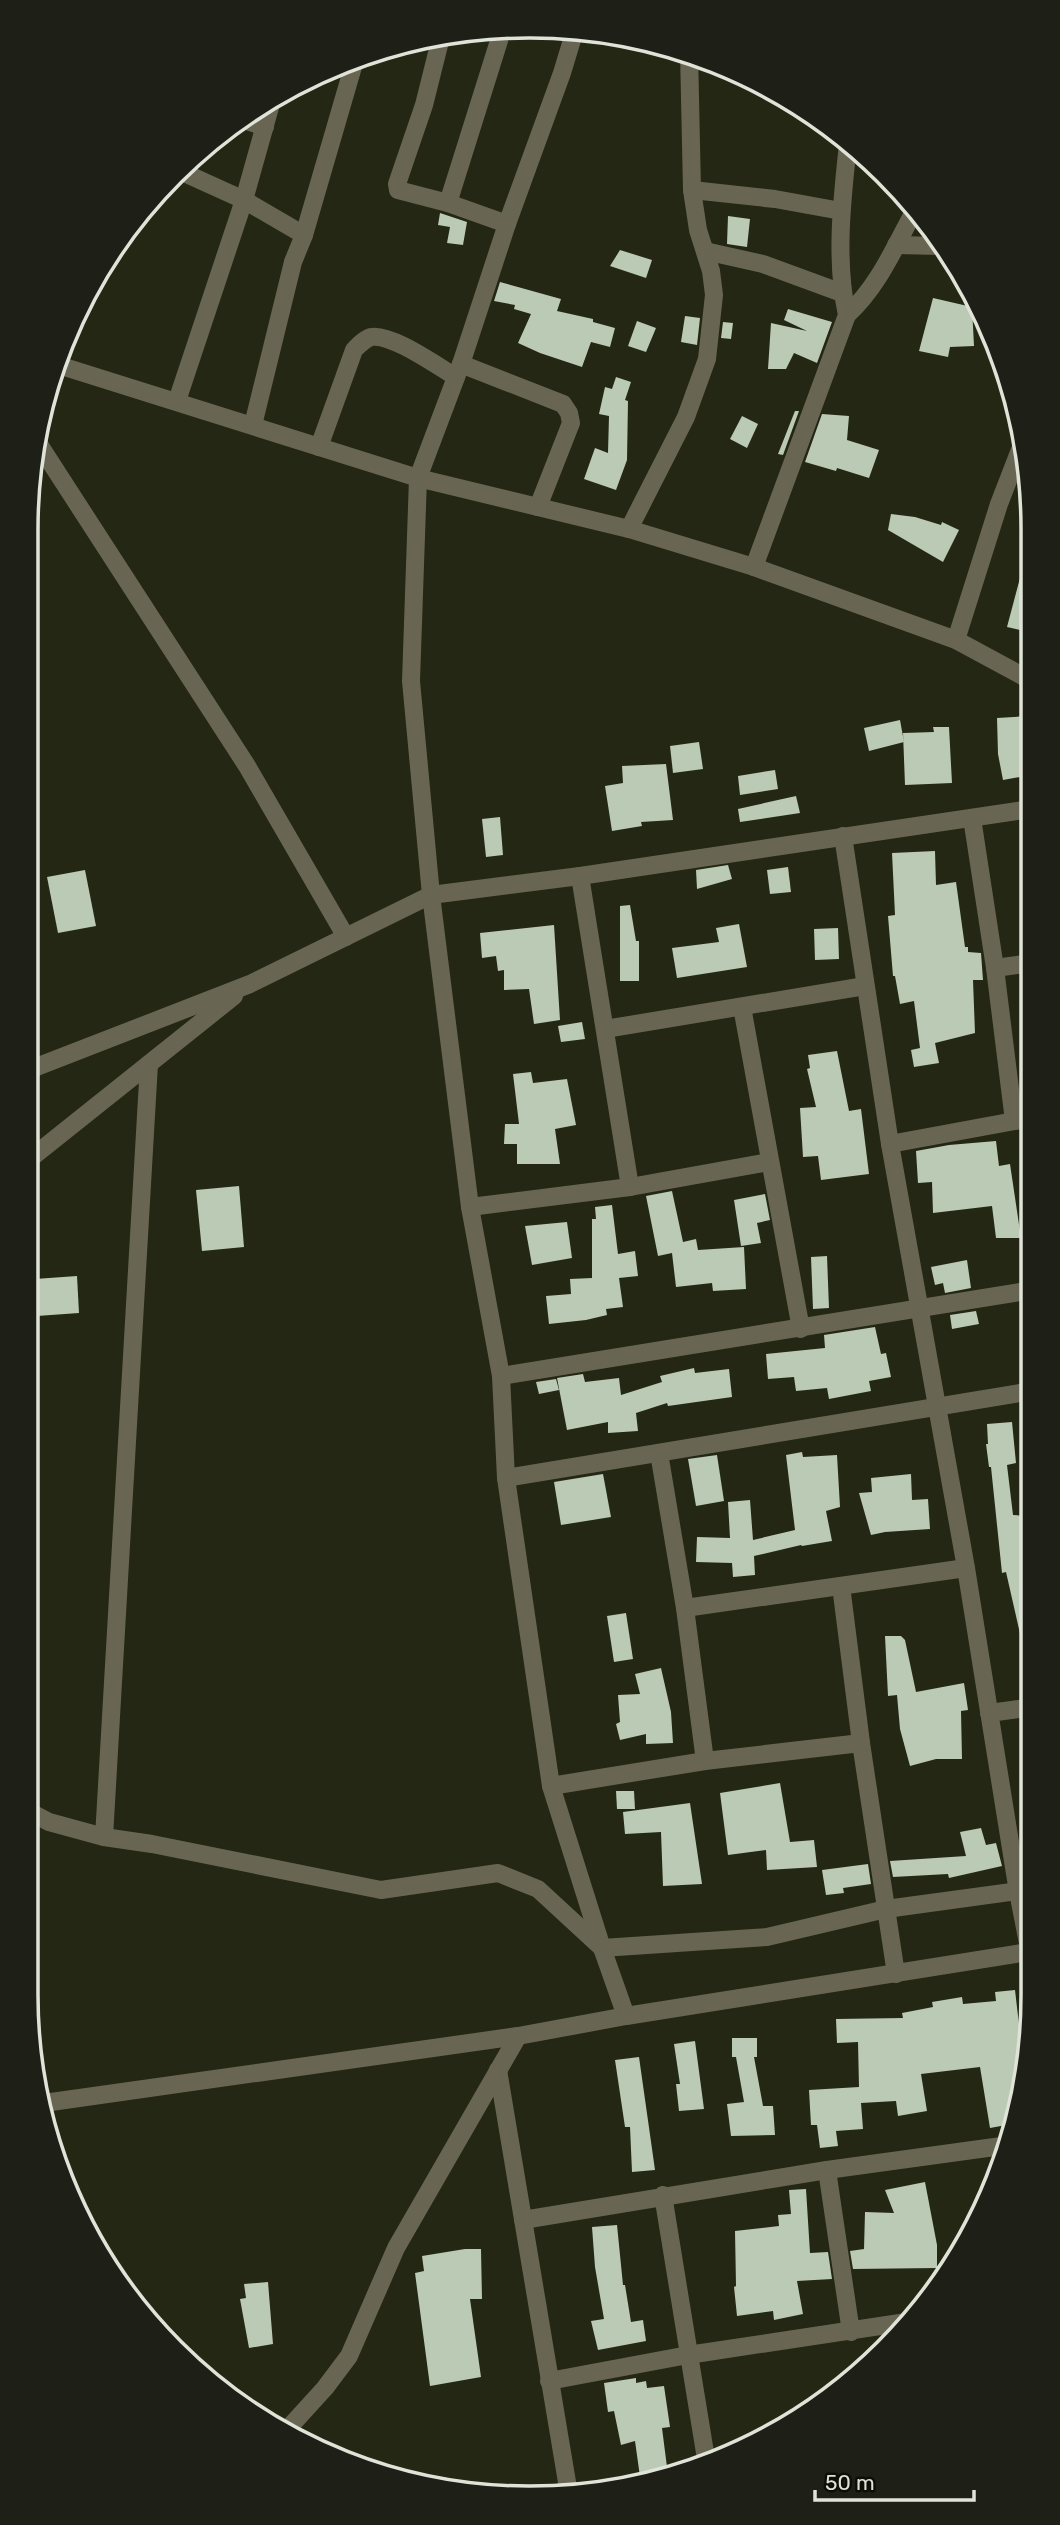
<svg xmlns="http://www.w3.org/2000/svg" width="1060" height="2525" font-family="Rubik,sans-serif">
	<rect width="100%" height="100%" fill="#232713"/>
	<!-- building -->
	<g fill="#bacab5">
		<polygon points="440,213 467,222 463,245 447,243 450,227 438,225"/>
		<polygon points="728,216 750,219 747,247 727,244"/>
		<polygon points="620,250 652,260 646,278 610,266"/>
		<polygon points="500,282 561,299 557,311 593,319 593,322 615,328 610,347 591,342 582,367 540,353 518,343 531,314 514,309 515,305 494,301"/>
		<polygon points="933,298 972,307 974,346 950,347 948,357 919,351"/>
		<polygon points="788,309 832,322 817,363 794,353 786,369 768,369 771,323 807,331 784,320"/>
		<polygon points="685,316 700,318 697,345 681,342"/>
		<polygon points="637,321 656,328 646,352 628,346"/>
		<polygon points="723,322 733,323 731,339 721,338"/>
		<polygon points="616,377 631,382 625,400 628,401 627,460 616,490 584,479 595,448 608,453 609,416 599,414 605,387 612,389"/>
		<polygon points="795,411 799,411 783,455 778,454"/>
		<polygon points="822,414 849,416 847,440 879,450 869,478 837,468 836,471 805,462"/>
		<polygon points="742,416 758,424 747,448 730,439"/>
		<polygon points="891,514 915,517 941,525 942,522 959,530 943,562 888,530"/>
		<polygon points="1024,563 1030,564 1030,605 1024,631 1007,627"/>
		<polygon points="1028,716 1029,753 1021,753 1025,776 1003,780 998,754 997,718"/>
		<polygon points="900,720 904,742 869,751 864,728"/>
		<polygon points="933,727 949,727 952,783 905,785 903,733 934,732"/>
		<polygon points="699,742 703,769 673,773 670,746"/>
		<polygon points="666,764 673,820 641,822 642,826 612,831 605,786 623,783 622,766"/>
		<polygon points="775,770 778,789 740,795 738,776"/>
		<polygon points="796,796 800,813 740,822 738,809"/>
		<polygon points="500,817 503,855 486,857 482,819"/>
		<polygon points="935,851 936,885 956,882 965,947 968,947 968,952 981,953 983,980 973,980 975,1033 935,1043 939,1063 914,1067 911,1050 920,1048 914,1001 900,1004 895,976 893,976 888,916 895,915 892,853"/>
		<polygon points="728,865 732,879 697,889 696,870"/>
		<polygon points="788,867 791,892 770,894 767,870"/>
		<polygon points="85,870 96,926 58,933 47,877"/>
		<polygon points="630,905 636,941 639,941 639,981 620,981 620,906"/>
		<polygon points="739,924 747,967 677,978 672,948 719,942 716,928"/>
		<polygon points="554,925 560,1020 534,1024 529,989 504,990 504,970 498,971 496,956 482,958 480,933"/>
		<polygon points="838,928 839,959 815,960 814,929"/>
		<polygon points="582,1022 585,1039 561,1042 558,1026"/>
		<polygon points="837,1051 849,1111 861,1109 869,1174 821,1180 818,1156 803,1157 800,1108 816,1107 807,1069 810,1068 808,1055"/>
		<polygon points="531,1072 533,1083 567,1079 576,1125 555,1129 560,1164 517,1164 517,1144 504,1144 505,1124 519,1124 513,1074"/>
		<polygon points="996,1141 999,1166 1010,1164 1021,1238 996,1238 992,1206 933,1213 932,1182 918,1183 916,1151 949,1145"/>
		<polygon points="239,1186 244,1247 202,1251 196,1190"/>
		<polygon points="672,1191 683,1242 696,1239 698,1250 744,1247 746,1289 713,1291 712,1283 676,1287 672,1253 658,1256 646,1196"/>
		<polygon points="765,1194 770,1220 757,1223 761,1243 741,1246 734,1200"/>
		<polygon points="612,1205 618,1254 635,1251 638,1276 619,1278 623,1307 606,1309 607,1315 586,1320 549,1324 546,1296 571,1294 570,1279 592,1278 592,1219 596,1219 595,1207"/>
		<polygon points="567,1222 572,1258 532,1265 525,1226"/>
		<polygon points="827,1256 829,1308 813,1309 811,1257"/>
		<polygon points="967,1260 971,1288 945,1293 943,1283 935,1285 931,1267"/>
		<polygon points="77,1276 79,1313 37,1316 35,1279"/>
		<polygon points="976,1311 979,1324 952,1329 950,1315"/>
		<polygon points="875,1327 881,1354 886,1353 891,1377 869,1381 871,1391 829,1399 827,1388 796,1391 794,1377 768,1379 766,1354 825,1348 824,1335"/>
		<polygon points="694,1368 695,1373 729,1369 732,1397 668,1406 667,1403 636,1413 638,1431 608,1433 608,1422 567,1430 557,1378 583,1374 585,1382 619,1378 621,1395 662,1382 660,1376"/>
		<polygon points="556,1379 559,1390 539,1394 536,1382"/>
		<polygon points="1012,1422 1016,1463 1007,1465 1013,1515 1028,1516 1026,1559 1031,1558 1033,1567 1033,1659 1026,1660 1006,1572 1002,1573 991,1467 989,1467 986,1444 988,1444 987,1424"/>
		<polygon points="802,1452 803,1457 837,1455 840,1507 826,1511 832,1541 802,1546 801,1545 754,1556 755,1575 733,1577 732,1563 696,1562 697,1537 730,1538 728,1502 750,1500 753,1540 795,1530 786,1455"/>
		<polygon points="717,1455 724,1501 696,1506 688,1459"/>
		<polygon points="603,1474 611,1517 561,1525 554,1482"/>
		<polygon points="911,1474 912,1500 928,1499 930,1529 885,1532 871,1535 859,1493 872,1492 871,1478"/>
		<polygon points="626,1613 633,1659 614,1662 607,1616"/>
		<polygon points="885,1636 901,1636 905,1640 916,1692 964,1683 968,1710 961,1711 962,1759 936,1759 910,1766 900,1729 897,1695 888,1696"/>
		<polygon points="661,1668 671,1712 673,1743 646,1744 646,1734 620,1740 616,1724 620,1722 618,1695 640,1694 635,1674"/>
		<polygon points="780,1783 790,1842 814,1840 817,1867 767,1870 766,1850 728,1855 720,1793"/>
		<polygon points="616,1791 634,1791 635,1809 617,1809"/>
		<polygon points="690,1803 702,1884 663,1886 661,1832 625,1834 623,1812"/>
		<polygon points="981,1828 986,1845 996,1843 1002,1866 949,1878 948,1874 893,1877 890,1861 966,1856 960,1832"/>
		<polygon points="868,1864 871,1884 843,1888 844,1893 826,1895 822,1870"/>
		<polygon points="1015,1990 1023,2059 1012,2124 990,2128 980,2067 921,2074 927,2111 898,2116 896,2101 861,2103 863,2129 836,2131 838,2146 820,2148 817,2125 811,2125 809,2090 859,2087 858,2042 837,2043 836,2019 903,2018 902,2013 933,2007 932,2002 962,1997 963,2004 996,2001 995,1992"/>
		<polygon points="732,2038 757,2038 757,2057 754,2057 763,2106 773,2106 775,2135 731,2136 727,2104 744,2102 736,2057 732,2057"/>
		<polygon points="695,2041 704,2109 679,2111 676,2084 680,2084 674,2044"/>
		<polygon points="639,2057 655,2170 632,2172 630,2127 625,2127 615,2060"/>
		<polygon points="925,2182 937,2245 937,2268 853,2269 850,2251 864,2249 865,2212 894,2213 885,2190"/>
		<polygon points="806,2189 810,2253 828,2252 832,2279 797,2281 803,2314 774,2320 773,2311 737,2316 734,2287 736,2286 735,2231 779,2226 778,2215 791,2214 789,2190"/>
		<polygon points="617,2225 623,2285 625,2285 631,2322 643,2320 646,2341 598,2350 591,2321 604,2319 595,2267 592,2227"/>
		<polygon points="465,2249 481,2249 482,2299 470,2299 481,2377 430,2386 415,2273 424,2271 422,2256"/>
		<polygon points="268,2282 273,2344 249,2348 240,2299 246,2298 244,2284"/>
		<polygon points="636,2378 636,2383 646,2381 647,2388 664,2386 670,2427 662,2428 668,2475 665,2475 666,2478 641,2484 635,2441 621,2445 614,2411 608,2412 604,2383"/>
	</g>
	<g fill="none" stroke-linecap="round" stroke-linejoin="round">
		<!-- minor -->
		<g stroke="#696553" stroke-width="18">
			<polyline points="441,37 424,105 397,184 398,190 448,203 507,224"/>
			<polyline points="241,119 265,127"/>
			<polyline points="180,171 244,200 304,235"/>
			<polyline points="692,190 775,199 841,211"/>
			<polyline points="448,203 503,28"/>
			<polyline points="896,245 941,246"/>
			<polyline points="705,251 763,264 842,293"/>
			<path d="M847,315C879,286 895,246 916,208"/>
			<polyline points="55,364 418,478 629,529 754,567 956,640 1030,680"/>
			<polyline points="461,364 563,404 569,413 571,423 538,507"/>
			<polyline points="177,401 244,200 272,100"/>
			<polyline points="253,425 293,262 304,235 355,60"/>
			<polyline points="40,446 247,766 346,937"/>
			<path d="M319,447L354,350C359,345 364,339 371,337C391,333 437,366 456,377"/>
			<polyline points="629,529 686,417 707,359 714,295 711,271 698,230 692,190 689,52"/>
			<path d="M754,567L847,315C835,260 842,200 848,144"/>
			<polyline points="956,640 999,504 1023,442"/>
			<polyline points="972,818 995,968 1014,1121"/>
			<polyline points="843,836 890,1144 966,1568 1018,1892 1034,1974"/>
			<polyline points="580,876 630,1187"/>
			<polyline points="995,968 1031,963"/>
			<polyline points="742,1007 801,1329"/>
			<polyline points="605,1029 865,986"/>
			<polyline points="26,1071 250,984 431,895 411,681 418,478 461,364 507,224 562,73 575,30"/>
			<polyline points="890,1144 1031,1118"/>
			<polyline points="26,1162 234,996"/>
			<polyline points="470,1207 630,1187 769,1162"/>
			<polyline points="501,1376 1032,1290"/>
			<polyline points="659,1453 685,1608 705,1761"/>
			<polyline points="506,1478 1032,1391"/>
			<polyline points="841,1586 861,1743 896,1974"/>
			<polyline points="685,1608 966,1568"/>
			<polyline points="989,1713 1033,1707"/>
			<polyline points="551,1786 705,1761 861,1743"/>
			<polyline points="26,1810 49,1822 104,1837 152,1844 381,1890 498,1873 538,1889 602,1948 767,1937 886,1909 1033,1889"/>
			<polyline points="104,1837 149,1064"/>
			<polyline points="626,2016 602,1948 551,1786 506,1478 501,1376 470,1207 431,895 580,876 1030,809"/>
			<polyline points="498,2070 569,2494"/>
			<polyline points="44,2103 518,2036 626,2016 1034,1951"/>
			<polyline points="827,2170 851,2332"/>
			<polyline points="663,2195 707,2465"/>
			<polyline points="523,2220 827,2170 1009,2145"/>
			<polyline points="549,2381 688,2355 913,2321"/>
			<polyline points="284,2433 325,2388 349,2356 396,2248 518,2036"/>
			<polyline points="706,2458 726,2457"/>
		</g>
	</g>
	<!-- crop -->
	<path d="M0 0H1060V2525H0ZM529 38H530A491 491 0 0 1 1021 529V1995A491 491 0 0 1 530 2486H529A491 491 0 0 1 38 1995V529A491 491 0 0 1 529 38Z" fill="#1e2018" fill-rule="evenodd"/>
	<path fill="none" stroke="#e0e3d7" stroke-width="3.5" d="M529 38H530A491 491 0 0 1 1021 529V1995A491 491 0 0 1 530 2486H529A491 491 0 0 1 38 1995V529A491 491 0 0 1 529 38Z"/>
	<!-- scale -->
	<path d="M815 2490v10h159v-10" fill="none" stroke="#e0e3d7" stroke-width="3.5"/>
	<text x="825" y="2490" font-size="21" fill="#e0e3d7" stroke="#0d0f07" stroke-width="5" paint-order="stroke">50 m</text>
</svg>
